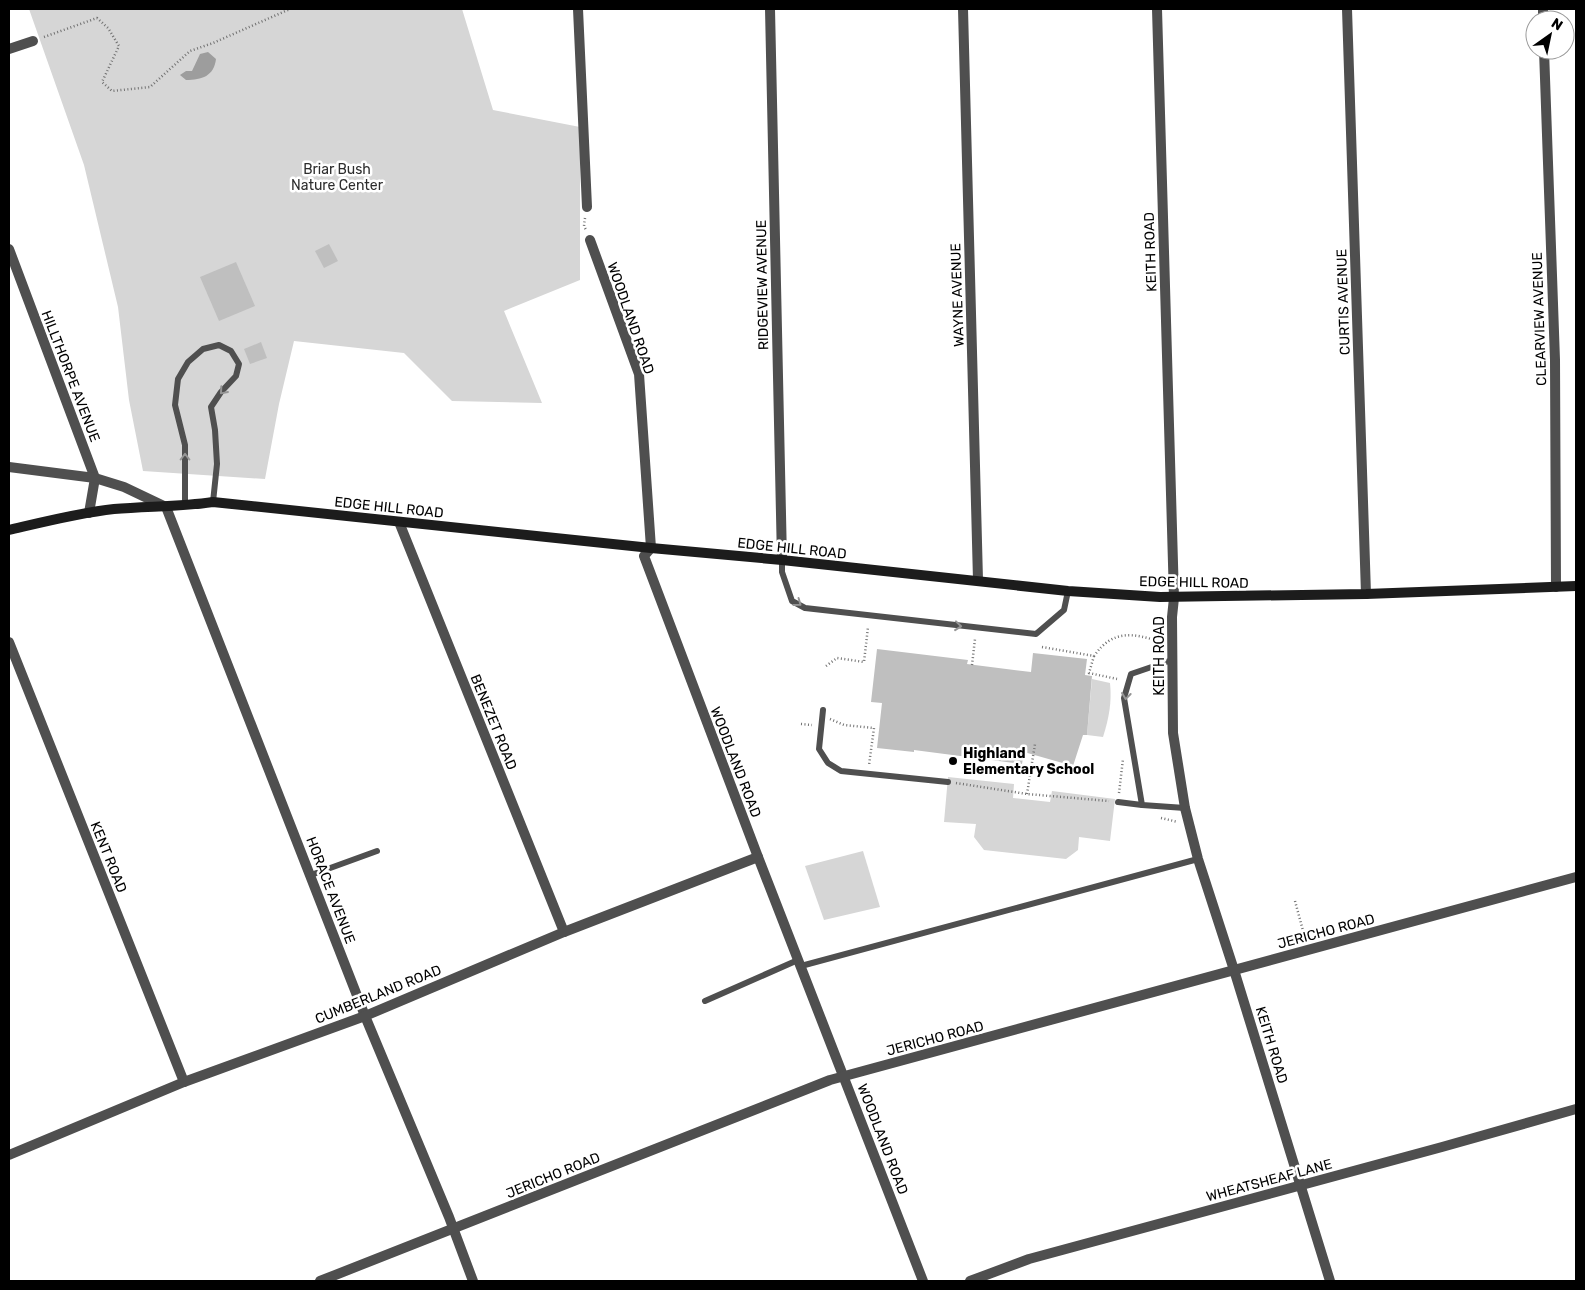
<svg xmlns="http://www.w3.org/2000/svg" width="1585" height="1290" font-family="Rubik,sans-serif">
	<rect width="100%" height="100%" fill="#fff"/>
	<!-- green -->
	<g fill="#d6d6d6">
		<polygon points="29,9 462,9 493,110 580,127 580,280 504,311 542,403 452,401 404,353 294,341 279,404 265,479 143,471 129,400 118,307 84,165"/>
		<path d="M1092,679L1110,683C1112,702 1109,718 1103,737L1087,735Z"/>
		<polygon points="948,777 1014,784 1013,798 1050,802 1052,791 1115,799 1110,841 1079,837 1078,850 1066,859 984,850 974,837 976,824 944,822"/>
		<polygon points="863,851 880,907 824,920 805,866"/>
	</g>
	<!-- water -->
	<path fill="#9d9d9d" d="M208,52L216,59C214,76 202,80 186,80L180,75L186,71H192L200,54Z"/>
	<!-- building -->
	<g fill="#bfbfbf">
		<polygon points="329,244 338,261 324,268 315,251"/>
		<polygon points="236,262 255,306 219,321 200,277"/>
		<polygon points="261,342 267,358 250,364 244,349"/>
		<polygon points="877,649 968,660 967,664 1031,672 1033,653 1087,659 1085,675 1092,676 1087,735 1083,735 1073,766 1024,752 1022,764 914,750 914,752 877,748 882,703 871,702"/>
	</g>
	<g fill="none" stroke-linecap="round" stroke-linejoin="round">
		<!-- path -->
		<g stroke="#717171" stroke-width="2.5" stroke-dasharray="1 2.5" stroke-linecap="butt">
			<polyline points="44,37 97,18 108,28 119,46 102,82 112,91 150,87 190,51 213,43 290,9"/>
			<polyline points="585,218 584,226 586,230"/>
			<path d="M1042,647L1094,656C1113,629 1133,633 1161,642"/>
			<polyline points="1094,656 1089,673 1117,679"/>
			<polyline points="972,665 975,639"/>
			<polyline points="826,666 837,658 864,662 868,627"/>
			<polyline points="830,719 844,725 874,728 869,765"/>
			<polyline points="801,724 812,725"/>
			<polyline points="956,783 1027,794 1109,801"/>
			<polyline points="1119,793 1123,759"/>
			<polyline points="1027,794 1035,744"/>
			<polyline points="1161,818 1178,822"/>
			<polyline points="1295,901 1305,938"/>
		</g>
		<!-- lane -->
		<g stroke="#4f4f4f" stroke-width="6">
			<polyline points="185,506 185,445 175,405 178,379 188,362 203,349 219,345 231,351 239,364 236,376 221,392 211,407 215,430 217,464 213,502"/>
			<polyline points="782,560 782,572 792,601 805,608 1036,634 1064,610 1068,591"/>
			<polyline points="1172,660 1131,674 1124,698 1142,805 1185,808"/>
			<polyline points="823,710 819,749 828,763 841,771 948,782"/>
			<polyline points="1118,802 1142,805"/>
			<polyline points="311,875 377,851"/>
			<polyline points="801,966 1198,859"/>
			<polyline points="705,1001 798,960"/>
		</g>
		<!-- street -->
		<g stroke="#4f4f4f" stroke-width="10">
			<polyline points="578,9 587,207"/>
			<polyline points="770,9 782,560"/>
			<polyline points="963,9 978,580"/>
			<polyline points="1157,9 1174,598 1172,617 1173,733 1185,808 1198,859 1234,970 1330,1281"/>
			<polyline points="1347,9 1366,594"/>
			<polyline points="1543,9 1543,20"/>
			<polyline points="9,49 33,41"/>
			<polyline points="1544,50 1555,360 1556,587"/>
			<polyline points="590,240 639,374 651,548 644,556 758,857 923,1281"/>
			<polyline points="9,249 95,478 89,513"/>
			<polyline points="9,467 95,478 124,487 166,507 365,1016 449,1217 473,1281"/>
			<polyline points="399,522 564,932"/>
			<polyline points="9,642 184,1082"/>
			<polyline points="9,1155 184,1082 365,1016 564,932 758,857"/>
			<polyline points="320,1281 830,1080 1576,877"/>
			<polyline points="970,1281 1029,1259 1442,1147 1576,1109"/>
		</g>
		<!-- secondary -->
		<path stroke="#1c1c1c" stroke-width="10" d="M9,530C43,522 78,513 114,509C147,506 180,507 213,502L651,548L782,560L1068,591L1160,597L1366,594L1576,586"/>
	</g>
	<!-- one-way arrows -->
	<defs><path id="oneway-chevron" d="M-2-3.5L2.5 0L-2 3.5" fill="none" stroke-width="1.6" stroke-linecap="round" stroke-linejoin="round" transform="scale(1.25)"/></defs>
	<g stroke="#959595">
		<use href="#oneway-chevron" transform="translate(223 391) rotate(131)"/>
		<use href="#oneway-chevron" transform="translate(185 457) rotate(-90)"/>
		<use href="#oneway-chevron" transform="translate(798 603) rotate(36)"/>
		<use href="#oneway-chevron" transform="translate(958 626) rotate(6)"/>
		<use href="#oneway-chevron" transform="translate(1126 696) rotate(97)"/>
	</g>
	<!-- markers -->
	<circle fill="#000" stroke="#fff" stroke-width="2" cx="953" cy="761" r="5"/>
	<g text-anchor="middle" stroke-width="5" stroke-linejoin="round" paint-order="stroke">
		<!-- park labels -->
		<g font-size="14" fill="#2d2d2d" stroke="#fff">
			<text x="337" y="174">Briar Bush<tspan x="337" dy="16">Nature Center</tspan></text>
		</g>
		<!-- street labels -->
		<g font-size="14" fill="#000" stroke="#fff">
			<text transform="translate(1150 252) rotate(-92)" y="5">KEITH ROAD</text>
			<text transform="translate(762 285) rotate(-91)" y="5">RIDGEVIEW AVENUE</text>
			<text transform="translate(957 295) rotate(-92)" y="5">WAYNE AVENUE</text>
			<text transform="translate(1343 302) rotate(-92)" y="5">CURTIS AVENUE</text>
			<text transform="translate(631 318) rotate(71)" y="5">WOODLAND ROAD</text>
			<text transform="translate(1539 319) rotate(-92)" y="5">CLEARVIEW AVENUE</text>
			<text transform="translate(71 376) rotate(69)" y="5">HILLTHORPE AVENUE</text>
			<text transform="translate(389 507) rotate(6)" y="5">EDGE HILL ROAD</text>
			<text transform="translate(792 548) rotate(6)" y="5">EDGE HILL ROAD</text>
			<text transform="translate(1194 582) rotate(1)" y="5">EDGE HILL ROAD</text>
			<text transform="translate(1159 656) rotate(-90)" y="5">KEITH ROAD</text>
			<text transform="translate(494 722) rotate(68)" y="5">BENEZET ROAD</text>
			<text transform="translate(736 762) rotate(69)" y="5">WOODLAND ROAD</text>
			<text transform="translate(109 857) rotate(68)" y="5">KENT ROAD</text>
			<text transform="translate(331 890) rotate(69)" y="5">HORACE AVENUE</text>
			<text transform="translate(1326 931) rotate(-15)" y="5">JERICHO ROAD</text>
			<text transform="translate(378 994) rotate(-22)" y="5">CUMBERLAND ROAD</text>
			<text transform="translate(935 1038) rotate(-15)" y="5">JERICHO ROAD</text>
			<text transform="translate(1272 1045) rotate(73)" y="5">KEITH ROAD</text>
			<text transform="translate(883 1139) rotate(69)" y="5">WOODLAND ROAD</text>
			<text transform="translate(553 1175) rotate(-22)" y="5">JERICHO ROAD</text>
			<text transform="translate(1269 1180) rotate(-15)" y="5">WHEATSHEAF LANE</text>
		</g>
		<!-- poi labels -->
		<g font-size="14" font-weight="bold" fill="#000" stroke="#fff" text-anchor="start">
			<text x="963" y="758">Highland<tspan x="963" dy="16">Elementary School</tspan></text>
		</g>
	</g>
	<!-- border -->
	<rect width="1585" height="1290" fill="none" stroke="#000000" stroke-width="20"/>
	<!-- north arrow -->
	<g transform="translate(1550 35) rotate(33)"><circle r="24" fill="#ffffff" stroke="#999999"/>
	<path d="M0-4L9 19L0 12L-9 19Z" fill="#000000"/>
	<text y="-8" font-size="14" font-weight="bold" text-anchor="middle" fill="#000000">N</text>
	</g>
</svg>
